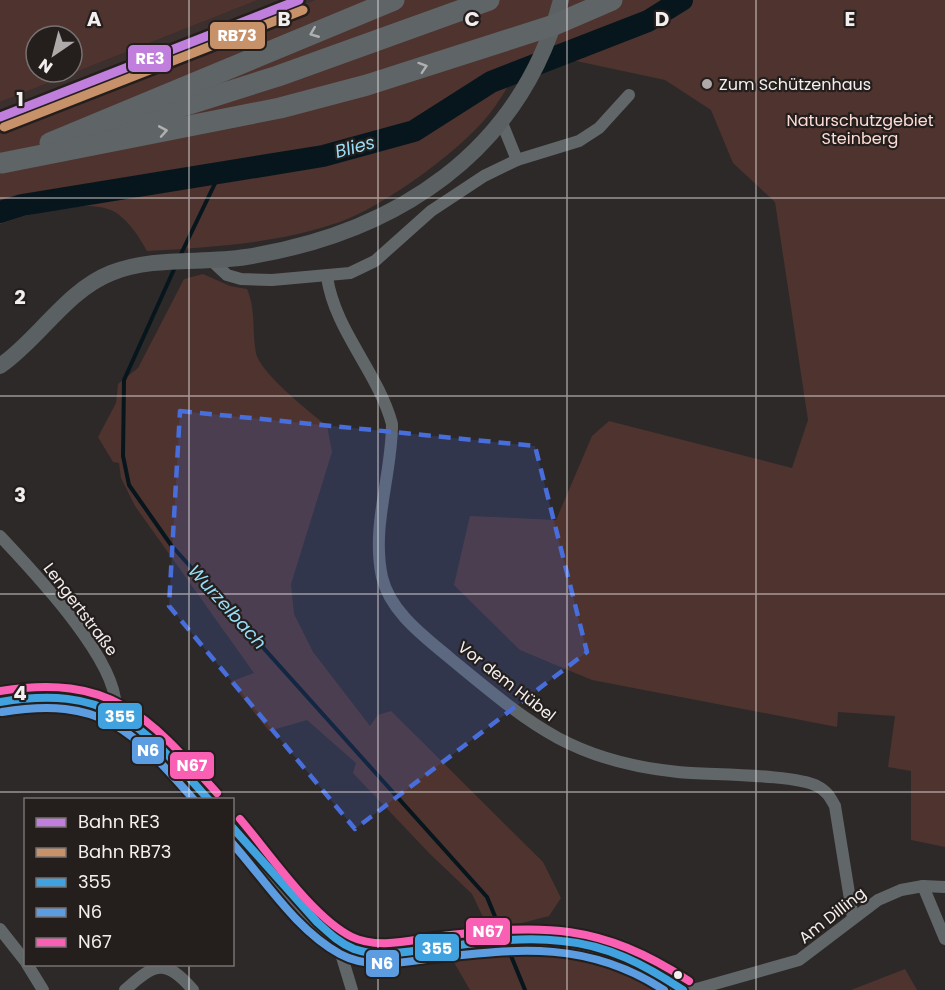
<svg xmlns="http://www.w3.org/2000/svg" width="945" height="990" font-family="Poppins,sans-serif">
	<rect width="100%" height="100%" fill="#2d2928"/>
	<!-- built -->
	<polygon fill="#3c302f" points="258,0 315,0 5,121 0,126 0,102"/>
	<!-- green -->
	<g fill="#4e332f" fill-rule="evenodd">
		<path d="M0,0H258L0,102ZM36,36H72V72H36Z"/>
		<path d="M315,0H945V847L911,840V771L888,767L895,716L838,712L837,727L592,680L520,650L454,585L470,516L556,520L592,436L609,421L792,468L808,420L775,202L733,163L711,110L665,80L562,58L521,65C511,81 502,97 491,112C462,150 382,208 337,223C275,244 211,247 147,251C139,237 131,224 118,214C93,195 28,214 0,224V126L5,121Z"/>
		<path d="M203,274L230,286L247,289C256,309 252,332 256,353C260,373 311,413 327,426L332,452L291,584L294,614L313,652L370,726L378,715L391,711L543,862L561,898L549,916L522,923L490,925L482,915L472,894L430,854L353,773L356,763L307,720L269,731L230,682L254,673L135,506L121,478L119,463L113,462L98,437L116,403L118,384L138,368L184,279Z"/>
		<polygon points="529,950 570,952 606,960 655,990 470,990 452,959"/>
		<polygon points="905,969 917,990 851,990"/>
	</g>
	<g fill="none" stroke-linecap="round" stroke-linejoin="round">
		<!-- stream -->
		<g stroke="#07161c" stroke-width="4">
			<polyline points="180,256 220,173"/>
			<polyline points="176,265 124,380 123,456 129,485 171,545 487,897 503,936"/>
			<polyline points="507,946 525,990"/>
		</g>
		<!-- river -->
		<polyline stroke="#07161c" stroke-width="22" points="0,212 22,205 323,156 414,131 491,82 648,21 682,0"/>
		<!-- street -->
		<g stroke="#616769" stroke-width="12">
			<polyline points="502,123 517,160"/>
			<polyline points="211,260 227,275 241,279 272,280 350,273 375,261 431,211 484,176 517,160 579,141 599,128 629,95"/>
			<path d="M327,277C335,331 378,372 392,424C392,475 371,526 382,577C390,612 425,637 451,659C530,724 571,761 678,772C708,775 795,774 817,786C827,791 830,797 835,806L853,918"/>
			<path d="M0,536C31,569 123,665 115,711"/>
			<polyline points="923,886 945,939"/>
			<polyline points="0,929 26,962"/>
			<polyline points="346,945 342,957 352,990"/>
			<polyline points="27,964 43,990"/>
			<path d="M125,990C154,964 165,957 193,990"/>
			<polyline points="693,990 799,960 878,900 901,890 923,886 945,887"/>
		</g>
		<!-- secondary -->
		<g stroke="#5b6063" stroke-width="16">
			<path d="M0,366C39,339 66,291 111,273C154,256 201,264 246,257C396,233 520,153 561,0"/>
			<path d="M0,702C102,677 146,729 209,800"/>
			<path d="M232,826C261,858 310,925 345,945C371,959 403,951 431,948C531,936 596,926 683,990"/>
		</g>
		<!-- highway -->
		<g stroke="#5f6467" stroke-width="21">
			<polyline points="104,131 278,76 489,0"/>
			<polyline points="50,143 394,0"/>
			<polyline points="2,163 280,108 367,85 554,25 612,0"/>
		</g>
		<!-- bus-1 casing -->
		<g stroke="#241f1d" stroke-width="12">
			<g id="bus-1">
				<path d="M0,702C108,684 141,724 209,800"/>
				<path d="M232,827L317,922C328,932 339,943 354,949C379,958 409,951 435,948C477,943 520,936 562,941C608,945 645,965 683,990"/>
			</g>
		</g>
		<!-- bus-2 casing -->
		<g stroke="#241f1d" stroke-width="12">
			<g id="bus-2">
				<path d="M2,712C101,696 132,729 194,800"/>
				<path d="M232,843C265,880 296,930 340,954C369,970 404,962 434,958C520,948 589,941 664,990"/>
			</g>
		</g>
		<!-- bus-3 casing -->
		<g stroke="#241f1d" stroke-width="12">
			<g id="bus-3">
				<path d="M0,691C111,673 148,716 217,793"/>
				<path d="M240,819C269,853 313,918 352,937C379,950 414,939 442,936C545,924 599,923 689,981"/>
			</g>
		</g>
		<!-- bus-1 -->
		<use href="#bus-1" stroke="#40a2de" stroke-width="8"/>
		<!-- bus-2 -->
		<use href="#bus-2" stroke="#5c9de2" stroke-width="8"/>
		<!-- bus-3 -->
		<use href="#bus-3" stroke="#f960b3" stroke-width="8"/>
		<!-- rail-1 casing -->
		<g stroke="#241f1d" stroke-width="14">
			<polyline id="rail-1" points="0,117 299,0"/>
		</g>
		<!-- rail-2 casing -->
		<g stroke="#241f1d" stroke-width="14">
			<polyline id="rail-2" points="4,127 303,10"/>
		</g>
		<!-- rail-1 -->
		<use href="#rail-1" stroke="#c07fdc" stroke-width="9"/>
		<!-- rail-2 -->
		<use href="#rail-2" stroke="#c7916a" stroke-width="9"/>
	</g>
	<!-- one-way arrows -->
	<defs><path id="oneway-chevron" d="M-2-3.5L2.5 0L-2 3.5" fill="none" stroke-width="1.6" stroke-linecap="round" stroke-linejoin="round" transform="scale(1.5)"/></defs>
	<g stroke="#b0b0b1">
		<use href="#oneway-chevron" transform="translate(314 33) rotate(158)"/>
		<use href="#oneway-chevron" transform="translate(423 67) rotate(-18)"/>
		<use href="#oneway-chevron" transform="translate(163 131) rotate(-10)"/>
	</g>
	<!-- marked area -->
	<path fill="#486edc" fill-opacity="0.2" stroke="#486edc" stroke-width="4.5" stroke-dasharray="12 8" stroke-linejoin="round" d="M180,411L535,446L587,652L355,829L169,606Z"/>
	<!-- grid -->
	<path fill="none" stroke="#f3efee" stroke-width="1.5" stroke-opacity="0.55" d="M189,0V800M378,0V990M567,0V990M756,0V990M0,198H945M0,396H945M0,594H945M0,792H945M189,964V990"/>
	<!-- markers -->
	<circle fill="#aeaaa9" stroke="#241f1d" stroke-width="2" cx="707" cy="84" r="6"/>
	<circle fill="#f3efee" stroke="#241f1d" stroke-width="2" cx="678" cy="975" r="5"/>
	<g text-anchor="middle" stroke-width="4.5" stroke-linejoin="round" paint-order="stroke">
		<!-- poi labels -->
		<g font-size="16" fill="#f3efee" stroke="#241f1d" text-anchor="start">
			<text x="719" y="90">Zum Schützenhaus</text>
		</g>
		<!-- park labels -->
		<g font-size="16" fill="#fddbd4" stroke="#241f1d">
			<text x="860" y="126">Naturschutzgebiet<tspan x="860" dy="18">Steinberg</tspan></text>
		</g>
		<!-- street labels -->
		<g font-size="16" fill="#f3efee" stroke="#241f1d">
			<text transform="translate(81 609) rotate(53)" y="6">Lengertstraße</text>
			<text transform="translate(507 681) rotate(38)" y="6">Vor dem Hübel</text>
			<text transform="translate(832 915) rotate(-38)" y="6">Am Dilling</text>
		</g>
		<!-- water labels -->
		<g font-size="18" font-style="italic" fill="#97ddf7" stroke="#241f1d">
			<text transform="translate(355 147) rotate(-15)" y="6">Blies</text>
			<text transform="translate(227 607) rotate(48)" y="6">Wurzelbach</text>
		</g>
	</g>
	<g font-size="20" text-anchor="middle" font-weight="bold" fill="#f3efee" stroke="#241f1d" stroke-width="4.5" stroke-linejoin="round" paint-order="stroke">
		<text x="94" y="26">A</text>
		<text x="284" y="26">B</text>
		<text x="472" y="26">C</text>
		<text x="662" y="26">D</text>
		<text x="850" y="26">E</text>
		<text x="20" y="106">1</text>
		<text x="20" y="304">2</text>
		<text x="20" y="502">3</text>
		<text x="20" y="700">4</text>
	</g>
	<g stroke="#241f1d" stroke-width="2">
		<rect x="209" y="21" width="57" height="29" rx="6" fill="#c7916a"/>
		<rect x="127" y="44" width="45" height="29" rx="6" fill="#c07fdc"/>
		<rect x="97" y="702" width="46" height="28" rx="6" fill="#40a2de"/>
		<rect x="131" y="736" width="34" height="29" rx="6" fill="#5c9de2"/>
		<rect x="169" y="751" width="46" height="29" rx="6" fill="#f960b3"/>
		<rect x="465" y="917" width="46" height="29" rx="6" fill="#f960b3"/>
		<rect x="414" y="933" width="46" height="29" rx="6" fill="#40a2de"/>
		<rect x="365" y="949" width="35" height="29" rx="6" fill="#5c9de2"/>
	</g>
	<g font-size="16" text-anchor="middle" font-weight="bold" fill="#fff">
		<text x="237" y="41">RB73</text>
		<text x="150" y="64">RE3</text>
		<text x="120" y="722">355</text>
		<text x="148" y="756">N6</text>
		<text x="192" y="771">N67</text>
		<text x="488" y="937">N67</text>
		<text x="437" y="954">355</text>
		<text x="382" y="969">N6</text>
	</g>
	<!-- legend -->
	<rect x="24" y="798" width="210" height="168" fill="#241f1d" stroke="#777271" stroke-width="1.5"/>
	<rect x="36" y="818" width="30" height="9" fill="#c07fdc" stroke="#777271" stroke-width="1.5"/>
	<text x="78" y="828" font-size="18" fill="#f3efee">Bahn RE3</text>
	<rect x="36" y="848" width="30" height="9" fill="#c7916a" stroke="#777271" stroke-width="1.5"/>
	<text x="78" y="858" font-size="18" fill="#f3efee">Bahn RB73</text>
	<rect x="36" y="878" width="30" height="9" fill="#40a2de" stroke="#777271" stroke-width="1.5"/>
	<text x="78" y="888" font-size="18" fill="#f3efee">355</text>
	<rect x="36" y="908" width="30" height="9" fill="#5c9de2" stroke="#777271" stroke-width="1.5"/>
	<text x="78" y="918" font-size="18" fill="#f3efee">N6</text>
	<rect x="36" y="938" width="30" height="9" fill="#f960b3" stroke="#777271" stroke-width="1.5"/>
	<text x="78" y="948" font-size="18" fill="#f3efee">N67</text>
	<!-- north arrow -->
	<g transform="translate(54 54) rotate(215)"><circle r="28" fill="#241f1d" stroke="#777271" stroke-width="1.5"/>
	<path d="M0-4.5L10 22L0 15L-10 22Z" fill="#aeaaa9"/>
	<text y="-9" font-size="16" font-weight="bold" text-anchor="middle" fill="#f3efee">N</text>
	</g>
</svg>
